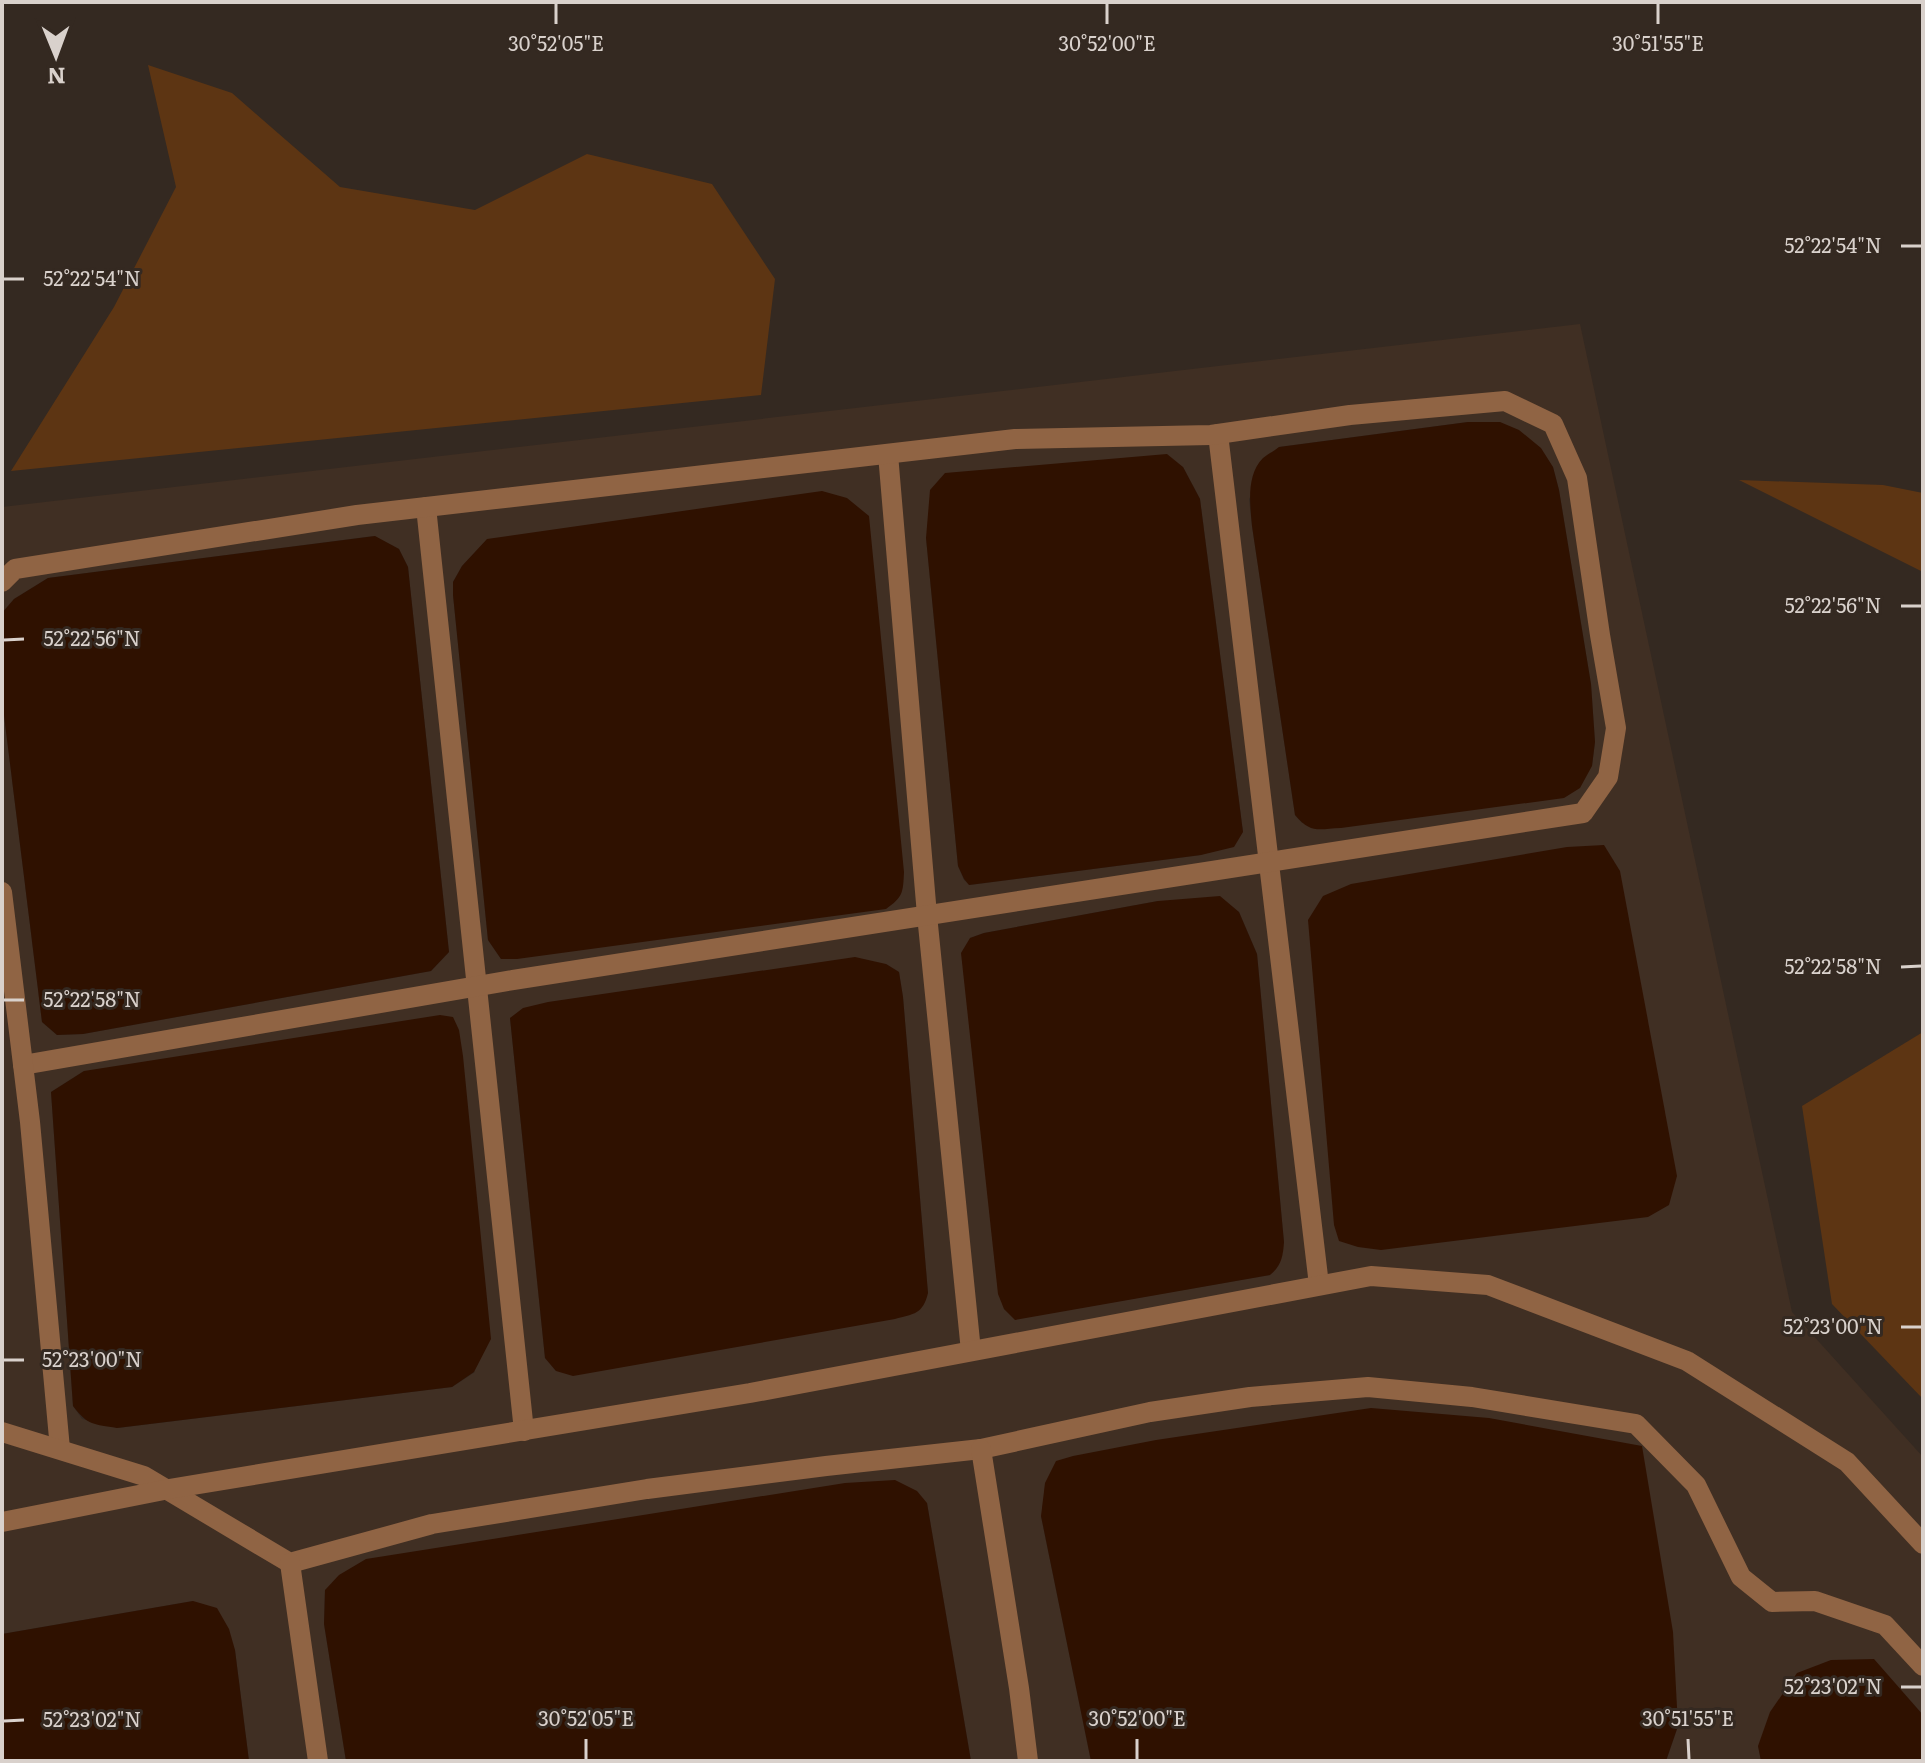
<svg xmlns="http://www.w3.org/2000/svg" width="1925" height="1763" font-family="Literata,serif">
	<rect width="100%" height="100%" fill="#342921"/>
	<!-- built -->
	<path fill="#402f23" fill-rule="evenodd" d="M1580,324L1792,1312L1923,1457V1715L1874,1660L1758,1746L1761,1761H1666L1678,1726L1041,1516L1091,1761H971L927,1503L325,1590L324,1624L346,1761H249L235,1650L193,1601L2,1634V699L42,1022L57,1035L83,1034L431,971L449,952L408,567L399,549L374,536L48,578L14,599L2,613V507ZM1468,422H1500L1553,467L1559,490L1591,684L1595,742L1592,766L1302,823L1295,815L1252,526L1249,499L1279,447ZM1183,467L1200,499L1243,832L1201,855L970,885L964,880L958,866L926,538ZM487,540L501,959L488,940L453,595V582L462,566ZM1158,901L1239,912L1257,954L1284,1242L1270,1275L1015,1319L1004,1309L970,938L984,933ZM886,964L899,972L903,997L928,1293L556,1371L545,1358L510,1018ZM84,1071L475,1372L452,1387L118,1428L82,1419L73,1406L51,1092Z"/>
	<!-- green -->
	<g fill="#5d3513">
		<polygon points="148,65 232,93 340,187 475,210 587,154 712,184 775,279 761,395 11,471 114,307 176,187"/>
		<polygon points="1739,480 1883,485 1923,493 1923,572"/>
		<polygon points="1923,1032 1923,1399 1832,1304 1802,1106"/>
	</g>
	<!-- water -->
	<g fill="#2f1100">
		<path d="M1468,422H1500L1519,430L1541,448L1553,467L1559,490L1591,684L1595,742L1592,766L1580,788L1564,798L1341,828C1318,829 1311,834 1295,815L1252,526C1250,504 1246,475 1263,458C1268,454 1274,451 1279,447Z"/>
		<polygon points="1167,454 1183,467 1200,499 1243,832 1234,847 1201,855 969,885 964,879 958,866 926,538 930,490 945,473"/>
		<path d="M822,491L847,498L869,516L904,872C903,893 903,897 886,909L517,959H501L488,940L453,595V582L462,566L487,539Z"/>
		<polygon points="375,536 399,549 408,567 449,952 431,971 83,1034 57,1035 42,1022 2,699 2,613 14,599 48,578"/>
		<polygon points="1604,845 1620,871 1677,1176 1669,1205 1648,1217 1381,1250 1358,1247 1339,1241 1334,1225 1308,920 1323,896 1351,884 1567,847"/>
		<path d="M1220,896L1239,912L1257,954L1284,1242C1283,1257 1281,1266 1270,1275L1015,1320L1004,1309L998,1294L961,953L970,938L984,933L1158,901Z"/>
		<path d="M855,957L886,964L899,972L903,997L928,1293C923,1314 914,1314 895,1319L573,1376L556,1371L545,1358L510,1018L523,1008L548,1002Z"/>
		<path d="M440,1015L453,1017L459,1030L463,1056L491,1339L474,1372L452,1387L117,1428C94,1424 88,1426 73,1406L51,1092L84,1071Z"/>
		<polygon points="1371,1408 1489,1418 1642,1446 1673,1632 1678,1726 1666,1761 1091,1761 1041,1516 1045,1483 1056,1461 1073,1456 1156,1440"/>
		<polygon points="895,1480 917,1491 927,1503 971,1761 346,1761 324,1624 325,1590 339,1575 366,1559 845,1483"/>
		<polygon points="193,1601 217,1608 229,1629 235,1650 249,1761 2,1761 2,1634"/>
		<polygon points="1874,1659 1923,1715 1923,1761 1761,1761 1758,1746 1770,1712 1797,1673 1831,1660"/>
	</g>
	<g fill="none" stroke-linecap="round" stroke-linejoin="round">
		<!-- minor -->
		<g stroke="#906444" stroke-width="20">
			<polyline points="1218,434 1319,1285"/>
			<polyline points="888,454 927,915 971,1351"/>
			<polyline points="426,507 524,1431"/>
			<polyline points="2,582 15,569 357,515 1015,439 1211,435 1350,415 1505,401 1553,424 1577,478 1600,635 1616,728 1608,777 1583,813 513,980 23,1065"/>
			<polyline points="2,892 30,1122 60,1449"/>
			<polyline points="2,1432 144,1476 290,1563 432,1524 647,1489 826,1466 981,1449 1150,1412 1250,1397 1368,1387 1472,1397 1636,1424 1696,1485 1741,1577 1772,1602 1815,1601 1885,1625 1923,1666"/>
			<polyline points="981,1449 1019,1688 1028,1761"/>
			<polyline points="2,1522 169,1489 750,1393 1371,1276 1488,1285 1687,1361 1847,1462 1923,1544"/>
			<polyline points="290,1563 318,1761"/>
		</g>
	</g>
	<!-- ticks -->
	<path fill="none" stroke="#d9d1cc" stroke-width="3" d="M556,4V24M1107,4V24M1658,4V24M1901,246H1921M4,279H24M1901,606H1921M4,640L24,639M1901,967L1921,966M4,1000H24M1901,1327H1921M4,1360H24M1901,1687H1921M4,1721L24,1720M586,1739V1759M1137,1739V1759M1688,1739L1689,1759"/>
	<g font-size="20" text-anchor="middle" fill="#d9d1cc" stroke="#342921" stroke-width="6" stroke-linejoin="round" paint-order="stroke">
		<text x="556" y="51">30°52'05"E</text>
		<text x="1107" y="51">30°52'00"E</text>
		<text x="1658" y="51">30°51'55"E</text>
		<text x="1833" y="253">52°22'54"N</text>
		<text x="92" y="286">52°22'54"N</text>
		<text x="1833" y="613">52°22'56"N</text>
		<text x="92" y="646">52°22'56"N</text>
		<text x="1833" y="974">52°22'58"N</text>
		<text x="92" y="1007">52°22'58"N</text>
		<text x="1833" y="1334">52°23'00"N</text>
		<text x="92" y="1367">52°23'00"N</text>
		<text x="1833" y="1694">52°23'02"N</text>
		<text x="586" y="1726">30°52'05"E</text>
		<text x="1137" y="1726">30°52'00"E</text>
		<text x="1688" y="1726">30°51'55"E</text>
		<text x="92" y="1727">52°23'02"N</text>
	</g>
	<!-- border -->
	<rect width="1925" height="1763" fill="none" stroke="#d9d1cc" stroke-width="8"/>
	<!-- north arrow -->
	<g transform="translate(56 56) rotate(179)" stroke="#342921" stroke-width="6" paint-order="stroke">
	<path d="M0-6L14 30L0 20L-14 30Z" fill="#d9d1cc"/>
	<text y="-12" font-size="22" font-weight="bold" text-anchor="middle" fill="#d9d1cc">N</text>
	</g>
</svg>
